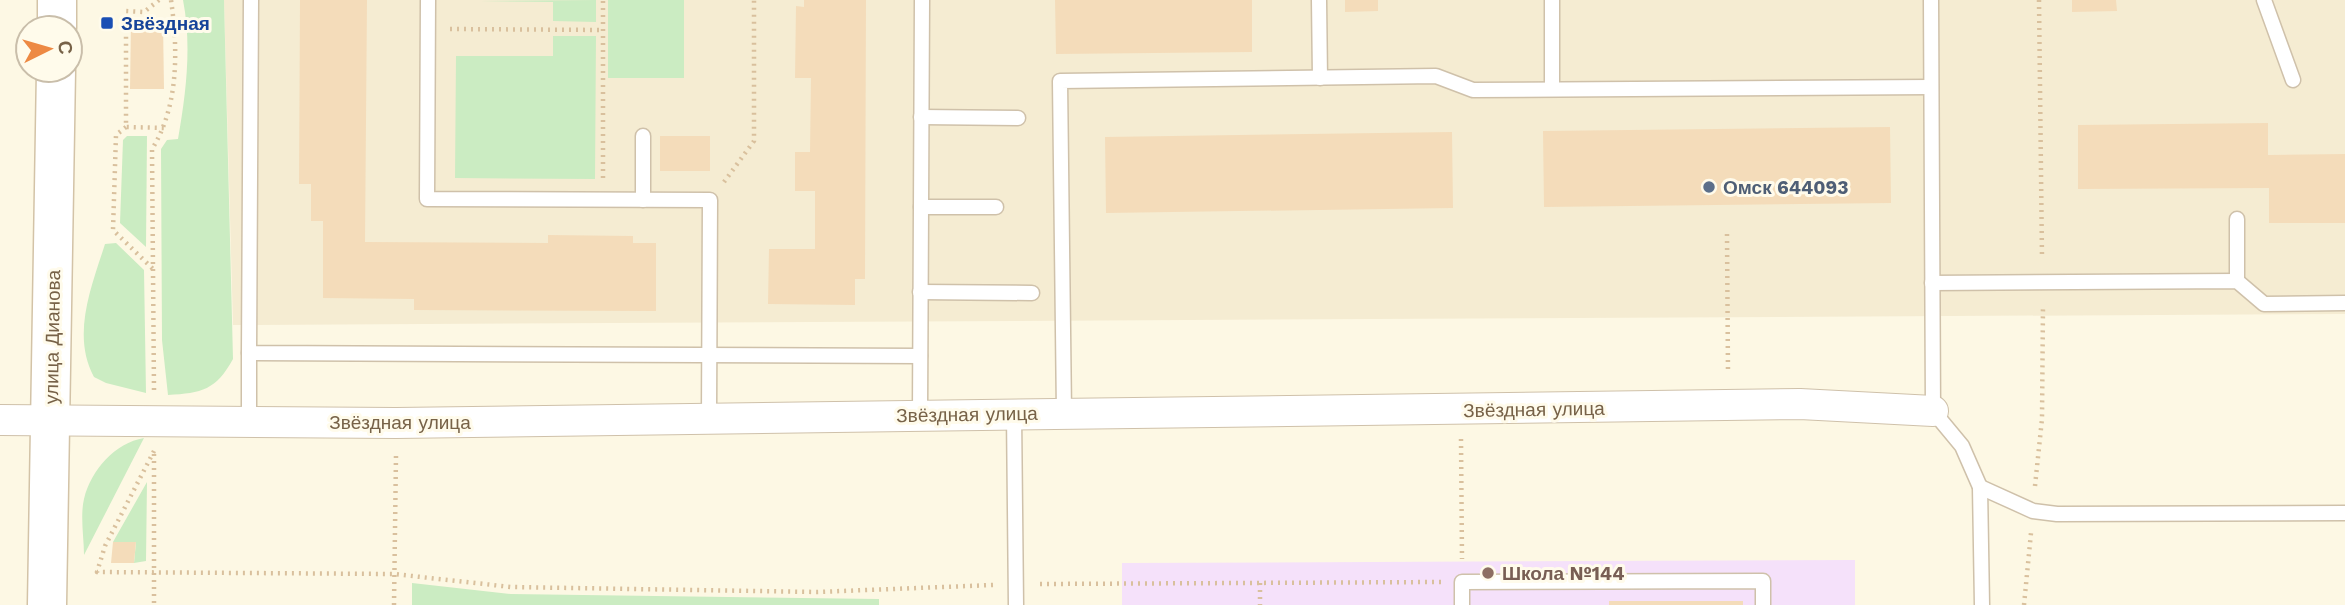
<svg xmlns="http://www.w3.org/2000/svg" width="2345" height="605" font-family="'Work Sans',sans-serif">
	<rect width="100%" height="100%" fill="#fdf8e4"/>
	<!-- residential -->
	<polygon fill="#f5ecd2" points="224,0 2345,0 2345,314 233,325"/>
	<!-- education -->
	<polygon fill="#f5e1fa" points="1855,560 1855,605 1122,605 1122,563"/>
	<!-- green -->
	<g fill="#cbecc2">
		<path d="M183,0H224L233,359C216,390 202,393 168,395L162,340L161,149L167,140L178,139C186,93 192,46 183,0Z"/>
		<polygon points="596,0 596,22 553,21 553,2 480,1"/>
		<rect x="608" y="0" width="76" height="78"/>
		<polygon points="553,36 596,36 595,179 455,178 456,56 553,56"/>
		<polygon points="127,136 147,136 146,247 120,223 123,140"/>
		<path d="M116,243L144,270L146,393L106,383L94,377C71,335 92,285 105,244Z"/>
		<path d="M144,438L84,555C84,538 80,516 84,499C91,470 115,443 144,438Z"/>
		<polygon points="147,482 146,561 134,563 136,542 113,542"/>
		<polygon points="412,583 511,594 879,599 879,605 412,605"/>
	</g>
	<!-- building -->
	<g fill="#f4dcba">
		<polygon points="300,0 367,0 365,242 548,243 548,235 633,236 633,243 656,243 656,311 414,310 414,299 323,298 323,221 311,221 311,184 299,184"/>
		<polygon points="804,0 866,0 865,279 855,279 855,305 768,304 769,249 815,249 815,191 795,191 795,152 810,152 811,78 795,78 796,6 804,7"/>
		<polygon points="1055,0 1252,0 1252,52 1056,54"/>
		<polygon points="1345,0 1378,0 1378,11 1345,12"/>
		<polygon points="2072,0 2116,0 2117,11 2072,12"/>
		<polygon points="131,21 163,22 164,89 130,89"/>
		<polygon points="2268,123 2268,155 2345,154 2345,223 2269,223 2269,188 2078,189 2078,125"/>
		<polygon points="1890,127 1891,203 1544,207 1543,131"/>
		<polygon points="1452,132 1453,208 1106,213 1105,137"/>
		<rect x="660" y="136" width="50" height="35"/>
		<polygon points="113,542 136,542 134,563 111,563"/>
		<rect x="1609" y="601" width="134" height="4"/>
	</g>
	<g fill="none" stroke-linecap="round" stroke-linejoin="round">
		<!-- service casing -->
		<g stroke="#cfc1aa" stroke-width="17">
			<g id="service">
				<polyline points="251,0 249,353 920,356"/>
				<polyline points="428,0 427,199 710,200 709,417"/>
				<polyline points="1319,0 1320,78"/>
				<polyline points="1552,0 1552,89"/>
				<polyline points="1931,0 1933,411 1962,446 1980,487 1982,605"/>
				<polyline points="2264,0 2293,80"/>
				<polyline points="921,117 1018,118"/>
				<polyline points="643,200 643,136"/>
				<polyline points="921,207 996,207"/>
				<polyline points="2237,219 2237,281"/>
				<polyline points="1932,283 2237,281 2264,304 2345,303"/>
				<polyline points="920,292 1032,293"/>
				<polyline points="1014,413 1016,605"/>
				<polyline points="1064,413 1060,81 1436,76 1473,90 1931,87"/>
				<polyline points="920,415 922,0"/>
				<polyline points="249,422 249,353"/>
				<polyline points="1980,487 2033,511 2057,514 2345,513"/>
				<polyline points="1462,605 1462,582 1763,581 1763,605"/>
			</g>
		</g>
		<!-- minor casing -->
		<g stroke="#cfc1aa" stroke-width="32">
			<polyline id="minor" points="0,420 396,423 1800,404 1933,411"/>
		</g>
		<!-- secondary casing -->
		<g stroke="#d3c3a7" stroke-width="41">
			<g id="secondary">
				<polyline points="57,28 57,0"/>
				<polyline points="47,605 56,70"/>
			</g>
		</g>
		<!-- path -->
		<g stroke="#d9c09d" stroke-width="4.5" stroke-dasharray="2 5" stroke-linecap="butt">
			<polyline points="159,0 144,12 126,11 126,127 166,128"/>
			<polyline points="2039,0 2042,258"/>
			<polyline points="450,29 603,30"/>
			<polyline points="126,127 116,135 113,230 153,269"/>
			<polyline points="603,178 603,0"/>
			<polyline points="724,182 754,141 754,0"/>
			<polyline points="1727,234 1728,373"/>
			<path d="M154,390L152,149C179,106 178,49 171,0"/>
			<polyline points="1461,439 1462,559"/>
			<polyline points="154,451 105,546 97,572 394,574 511,587 817,592 993,585"/>
			<polyline points="154,454 154,605"/>
			<polyline points="2035,486 2042,419 2043,306"/>
			<polyline points="1260,583 1260,605"/>
			<polyline points="1040,584 1441,582"/>
			<polyline points="394,605 396,455"/>
			<polyline points="2024,605 2031,533"/>
		</g>
		<!-- service -->
		<use href="#service" stroke="#fff" stroke-width="14"/>
		<!-- minor -->
		<use href="#minor" stroke="#fff" stroke-width="30"/>
		<!-- secondary -->
		<use href="#secondary" stroke="#fff" stroke-width="38"/>
	</g>
	<!-- markers -->
	<rect fill="#1a4fb4" stroke="#fffbeb" stroke-width="2.5" x="100" y="16" width="14" height="14" rx="3.5"/>
	<circle fill="#5c6f8a" stroke="#fffbeb" stroke-width="2.5" cx="1709" cy="187" r="7"/>
	<circle fill="#8d6e63" stroke="#fffbeb" stroke-width="2.5" cx="1488" cy="573" r="7"/>
	<g text-anchor="middle" stroke-width="6" stroke-linejoin="round" paint-order="stroke">
		<!-- transit labels -->
		<g font-size="19" font-weight="bold" fill="#164399" stroke="#fffbeb" text-anchor="start">
			<text x="121" y="30">Звёздная</text>
		</g>
		<!-- service labels -->
		<g font-size="19" font-weight="bold" fill="#4e5e75" stroke="#fffbeb" text-anchor="start">
			<text x="1723" y="194">Омск 644093</text>
		</g>
		<!-- street labels -->
		<g font-size="19" fill="#776248" stroke="#fffbeb">
			<text transform="translate(52 337) rotate(-89)" y="7">улица Дианова</text>
			<text transform="translate(1534 409) rotate(-1)" y="7">Звёздная улица</text>
			<text transform="translate(967 414) rotate(-1)" y="7">Звёздная улица</text>
			<text x="400" y="429">Звёздная улица</text>
		</g>
		<!-- education labels -->
		<g font-size="19" font-weight="bold" fill="#785e54" stroke="#fffbeb" text-anchor="start">
			<text x="1502" y="580">Школа №144</text>
		</g>
	</g>
	<!-- north arrow -->
	<g transform="translate(49 49) rotate(85)"><circle r="33" fill="#fffbeb" stroke="#c9beaa" stroke-width="2"/>
	<path d="M0-5L12 26L0 18L-12 26Z" fill="#ed8943"/>
	<text y="-10" font-size="19" font-weight="bold" text-anchor="middle" fill="#776248">С</text>
	</g>
</svg>
